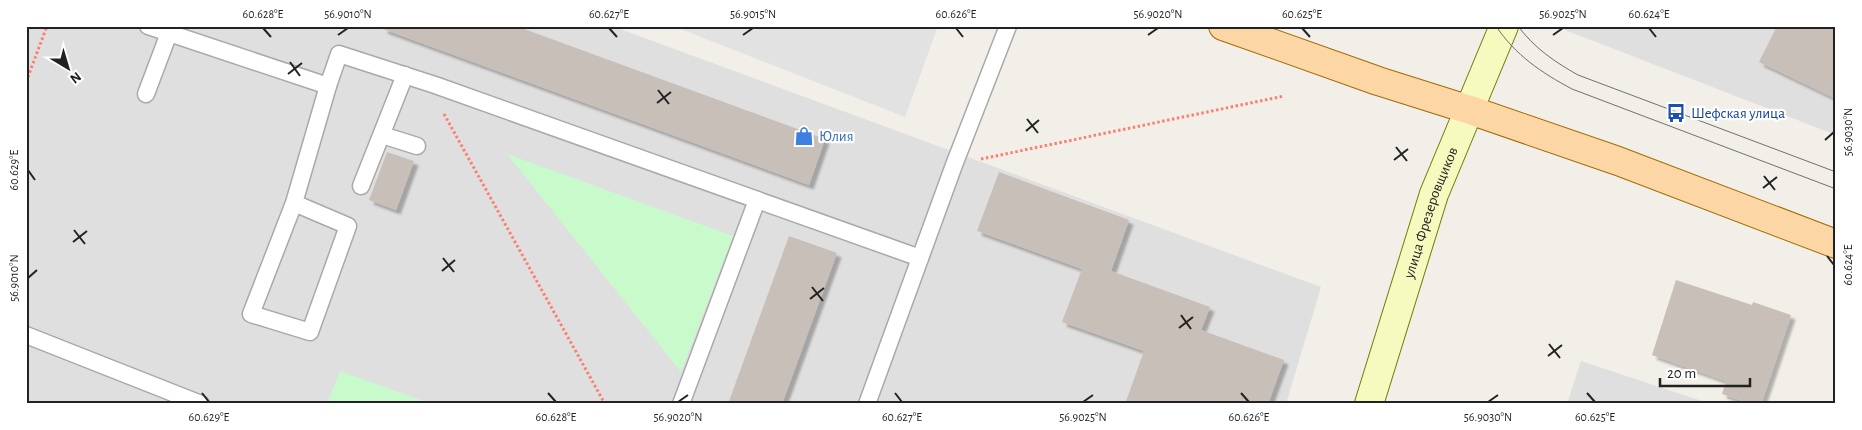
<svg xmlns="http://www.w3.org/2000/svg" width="1862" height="430" font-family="'Alegreya Sans',sans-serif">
	<defs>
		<filter id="shadow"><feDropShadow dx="4.5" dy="4.5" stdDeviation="1" flood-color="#0004"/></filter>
	</defs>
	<rect width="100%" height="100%" fill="#f2efe9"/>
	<!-- residential -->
	<g fill="#e0dfdf">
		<polygon points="26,26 612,26 1321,287 1286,404 26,404"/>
		<polygon points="1566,26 1836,26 1836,135 1565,30"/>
		<polygon points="1581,361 1711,404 1567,404"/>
	</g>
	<!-- park -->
	<g fill="#c8facc">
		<polygon points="507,154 733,236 681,372"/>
		<polygon points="340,371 432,404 327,404"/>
	</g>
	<!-- parking -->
	<polygon fill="#e2e2e2" points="673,26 938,26 905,117"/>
	<!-- building -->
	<g fill="#c7bfb8" filter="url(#shadow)">
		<polygon points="384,26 516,26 825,139 809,185 383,29"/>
		<polygon points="1777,26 1836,26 1836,99 1759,62"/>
		<polygon points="387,152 414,161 396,210 369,200"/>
		<polygon points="999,172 1129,220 1111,271 1210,307 1201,330 1284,360 1268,404 1125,404 1144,351 1062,322 1082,269 977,231"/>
		<polygon points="789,236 837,253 782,404 728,404"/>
		<polygon points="1676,280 1752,305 1753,302 1791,315 1761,404 1752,404 1722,394 1726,381 1652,355"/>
	</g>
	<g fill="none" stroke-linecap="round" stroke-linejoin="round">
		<!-- lane casing -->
		<g stroke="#a9a9a9" stroke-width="19">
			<g id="lane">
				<polyline points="148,26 328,86 339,54 435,85 920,258"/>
				<polyline points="146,94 169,33"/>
				<polyline points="382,135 417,146"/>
				<polyline points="361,186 405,75"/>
				<polyline points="294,203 348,226 310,332 251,314 294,203 328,86"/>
				<polyline points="26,335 201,404"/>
				<polyline points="681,404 757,200"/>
				<polyline points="867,404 954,165 1008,26"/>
			</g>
		</g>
		<!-- secondary casing -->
		<g stroke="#707d05" stroke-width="30">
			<g id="secondary">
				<path id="s1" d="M1369,404L1434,194L1504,26"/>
			</g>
		</g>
		<!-- primary casing -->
		<g stroke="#a06b00" stroke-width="30">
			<polyline id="primary" points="1223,26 1378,81 1470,110 1618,161 1836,244"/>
		</g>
		<!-- path -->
		<g stroke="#fa8072" stroke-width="3" stroke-dasharray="2.5 2.5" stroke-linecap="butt">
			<polyline points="26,82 47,26"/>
			<polyline points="444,114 605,404"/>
			<polyline points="981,159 1284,96"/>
		</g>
		<!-- lane -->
		<use href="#lane" stroke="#fff" stroke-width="16"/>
		<!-- secondary -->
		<use href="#secondary" stroke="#f7fabf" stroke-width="28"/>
		<!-- primary -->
		<use href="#primary" stroke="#fcd6a4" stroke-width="28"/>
		<!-- tram -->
		<g stroke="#707070" stroke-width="1">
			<path d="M1496,26C1515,55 1542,73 1572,89L1836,189"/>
			<path d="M1518,26C1534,48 1555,62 1578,75L1836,172"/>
		</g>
	</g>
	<!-- ticks -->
	<path fill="none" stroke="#222" stroke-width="2" d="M263,28L271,37M609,28L617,37M956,28L963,37M1302,28L1310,37M1649,28L1656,37M338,35L348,28M743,35L753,28M1148,35L1158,28M1553,35L1563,28M290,62L300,76M288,74L302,63M658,90L669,104M657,103L671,92M1027,119L1038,133M1026,131L1039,120M1825,140L1834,132M1396,147L1407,161M1394,160L1408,149M28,170L35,180M1764,176L1775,190M1763,188L1777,177M74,230L85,244M73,242L87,231M1827,256L1834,265M443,258L454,272M442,271L455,260M28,278L37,270M812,287L823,301M810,299L824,288M1181,315L1191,329M1179,328L1193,317M1549,344L1560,358M1548,356L1562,345M202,393L209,402M548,393L556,402M895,393L902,402M1241,393L1249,402M1587,393L1595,402M678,402L688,395M1083,402L1093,395M1488,402L1498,395"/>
	<!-- icons -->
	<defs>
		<g id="bus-bare" transform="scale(1.5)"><path d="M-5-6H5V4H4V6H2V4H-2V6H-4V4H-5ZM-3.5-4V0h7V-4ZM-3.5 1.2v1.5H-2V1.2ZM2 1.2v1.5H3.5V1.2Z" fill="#1a4fb4" stroke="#fff" stroke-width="2.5" paint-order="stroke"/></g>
		<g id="shop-bare" transform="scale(1.5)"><path d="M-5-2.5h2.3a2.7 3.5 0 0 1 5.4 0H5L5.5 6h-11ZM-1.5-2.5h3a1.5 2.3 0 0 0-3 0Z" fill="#3f7fe0" stroke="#fff" stroke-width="2.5" paint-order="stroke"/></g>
	</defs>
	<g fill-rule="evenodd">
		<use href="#bus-bare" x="1676" y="113"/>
		<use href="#shop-bare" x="804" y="136"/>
	</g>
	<g text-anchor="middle" stroke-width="4.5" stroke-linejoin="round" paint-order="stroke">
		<!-- transit labels -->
		<g font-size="15" fill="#164399" stroke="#fff" text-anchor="start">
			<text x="1691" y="118">Шефская улица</text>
		</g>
		<!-- shop labels -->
		<g font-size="15" fill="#366cbe" stroke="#fff" text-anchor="start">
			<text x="819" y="141">Юлия</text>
		</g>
		<!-- street labels -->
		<g font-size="15" fill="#222" stroke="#fff">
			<text dy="5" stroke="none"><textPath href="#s1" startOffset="201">улица Фрезеровщиков</textPath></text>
		</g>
	</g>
	<!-- border -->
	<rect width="1862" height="430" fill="none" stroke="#ffffff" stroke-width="55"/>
	<!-- north arrow -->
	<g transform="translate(68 68) rotate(142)" stroke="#ffffff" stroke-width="4" paint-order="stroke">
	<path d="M0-4L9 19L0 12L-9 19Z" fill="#222222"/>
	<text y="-8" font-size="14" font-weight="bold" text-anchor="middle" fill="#222222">N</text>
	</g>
	<!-- scale -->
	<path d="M1660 378v8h90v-8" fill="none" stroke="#222222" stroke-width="2.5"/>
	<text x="1667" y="378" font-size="15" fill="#222222" stroke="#ffffff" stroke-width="4" paint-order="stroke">20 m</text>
	<rect x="28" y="28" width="1806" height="374" fill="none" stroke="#222" stroke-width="2"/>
	<g font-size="12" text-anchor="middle" fill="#222">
		<text x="263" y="18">60.628°E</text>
		<text x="348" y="18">56.9010°N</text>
		<text x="609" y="18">60.627°E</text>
		<text x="753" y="18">56.9015°N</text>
		<text x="956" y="18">60.626°E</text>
		<text x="1158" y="18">56.9020°N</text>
		<text x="1302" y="18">60.625°E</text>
		<text x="1563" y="18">56.9025°N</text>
		<text x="1649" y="18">60.624°E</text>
		<text transform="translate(1848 132) rotate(-90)" y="4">56.9030°N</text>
		<text transform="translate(14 170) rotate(-90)" y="4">60.629°E</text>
		<text transform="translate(1848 265) rotate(-90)" y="4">60.624°E</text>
		<text transform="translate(14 278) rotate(-90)" y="4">56.9010°N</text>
		<text x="209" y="421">60.629°E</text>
		<text x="556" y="421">60.628°E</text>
		<text x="678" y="421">56.9020°N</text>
		<text x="902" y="421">60.627°E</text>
		<text x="1083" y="421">56.9025°N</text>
		<text x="1249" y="421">60.626°E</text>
		<text x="1488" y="421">56.9030°N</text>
		<text x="1595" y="421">60.625°E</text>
	</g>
</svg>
